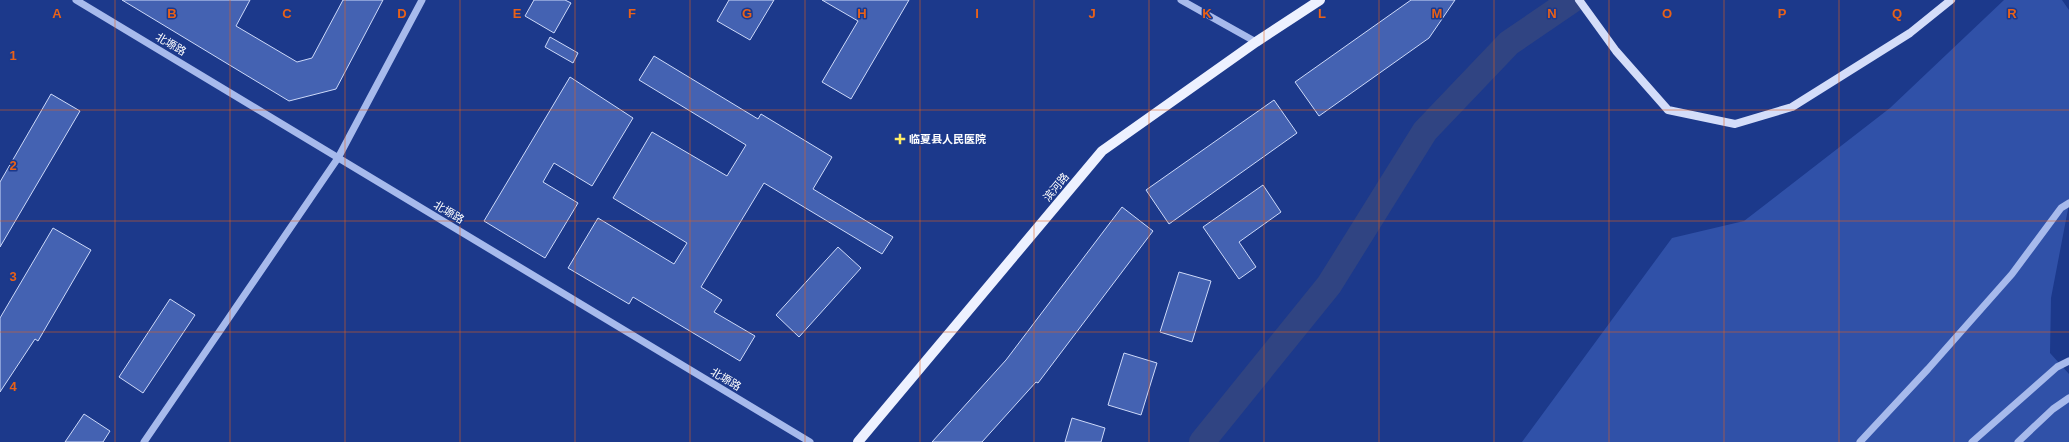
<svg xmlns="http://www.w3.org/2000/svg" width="2069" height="442" font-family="Arial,'Noto Sans SC',sans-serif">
	<rect width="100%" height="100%" fill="#1c398b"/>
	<!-- green -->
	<polygon fill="#3051a8" points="2004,0 2062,0 2069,10 2069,204 2051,298 2050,353 2069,374 2069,442 1522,442 1672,238 1744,221 1890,108"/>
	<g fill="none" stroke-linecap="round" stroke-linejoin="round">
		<!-- river -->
		<polyline stroke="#304482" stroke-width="26" points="1202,442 1329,285 1425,131 1509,43 1572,0"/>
	</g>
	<!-- building -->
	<g fill="#4462b2" stroke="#cdd9f9">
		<polygon points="122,0 250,0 236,26 297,62 312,58 343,0 383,0 336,89 289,101"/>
		<polygon points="534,0 565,0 571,3 554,33 525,16"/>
		<polygon points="729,0 774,0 750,40 717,21"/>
		<polygon points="822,0 909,0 851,99 822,82 858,21"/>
		<polygon points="1411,0 1455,0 1429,38 1319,116 1295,82"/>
		<polygon points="550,37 578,53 573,63 545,47"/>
		<polygon points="654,56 758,119 761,114 832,157 813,189 893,237 882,254 764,183 701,287 722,300 714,312 755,336 740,361 633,297 629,304 568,268 598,218 674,264 687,243 613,198 652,132 727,176 746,145 639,80"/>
		<polygon points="570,77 633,118 592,186 554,163 543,182 578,203 545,258 484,221"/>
		<polygon points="51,94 80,111 0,247 0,182"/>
		<polygon points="1274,100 1297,133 1169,224 1146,190"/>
		<polygon points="1263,185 1281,212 1239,242 1256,267 1239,279 1203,227"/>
		<polygon points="1122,207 1153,231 1038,383 1036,382 982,442 932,442 1006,360"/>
		<polygon points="53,228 91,250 38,341 35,339 0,392 0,318"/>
		<polygon points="838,247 861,268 799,337 776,315"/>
		<polygon points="1179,272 1211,281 1192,342 1160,332"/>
		<polygon points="170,299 195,315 143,393 119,377"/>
		<polygon points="1124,353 1157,363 1141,415 1108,405"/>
		<polygon points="84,414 110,431 103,442 65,442"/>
		<polygon points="1072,418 1105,428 1101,442 1065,442"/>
	</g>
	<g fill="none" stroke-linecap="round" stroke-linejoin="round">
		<!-- tertiary -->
		<g stroke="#a7baec" stroke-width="7">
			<polyline points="76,0 810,442"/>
			<polyline points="1181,0 1256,42"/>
			<polyline points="144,442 338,158 422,0"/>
			<polyline points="1860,442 1928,369 2012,274 2061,208 2069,203"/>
			<polyline points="1972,442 2057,367 2069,361"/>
			<polyline points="2018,442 2053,409 2069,398"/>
		</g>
		<!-- secondary -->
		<polyline stroke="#d4ddf9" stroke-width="8" points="1579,0 1616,51 1668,110 1735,124 1792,107 1910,33 1951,0"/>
		<!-- primary -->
		<polyline stroke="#edf1ff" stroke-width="10" points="858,442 1102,151 1256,42 1320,0"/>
	</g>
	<!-- grid -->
	<path fill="none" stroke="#e96118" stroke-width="1" stroke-opacity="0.55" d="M115,0V442M230,0V442M345,0V442M460,0V442M575,0V442M690,0V442M805,0V442M920,0V442M1034,0V442M1149,0V442M1264,0V442M1379,0V442M1494,0V442M1609,0V442M1724,0V442M1839,0V442M1954,0V442M0,110H2069M0,221H2069M0,332H2069"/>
	<!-- markers -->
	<path fill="#fdec65" stroke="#1c398b" stroke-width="1.5" d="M898 133h4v4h4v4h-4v4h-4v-4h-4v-4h4z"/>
	<g text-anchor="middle" stroke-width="3" stroke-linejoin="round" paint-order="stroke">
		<!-- street labels -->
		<g font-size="11" fill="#fff" stroke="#1c398b">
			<text transform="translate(171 44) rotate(31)" y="4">北塬路</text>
			<text transform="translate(1056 187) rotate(-50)" y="4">滨河路</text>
			<text transform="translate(449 212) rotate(31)" y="4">北塬路</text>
			<text transform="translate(726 379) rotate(31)" y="4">北塬路</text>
		</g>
		<!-- poi labels -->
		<g font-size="11" font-weight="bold" fill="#fff" stroke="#1c398b" text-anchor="start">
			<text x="909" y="143">临夏县人民医院</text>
		</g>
	</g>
	<g font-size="13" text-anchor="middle" font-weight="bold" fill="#e96118" stroke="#1c398b" stroke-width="3" stroke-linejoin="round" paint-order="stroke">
		<text x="57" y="18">A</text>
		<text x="172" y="18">B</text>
		<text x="287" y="18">C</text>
		<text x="402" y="18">D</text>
		<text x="517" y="18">E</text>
		<text x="632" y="18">F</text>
		<text x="747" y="18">G</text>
		<text x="862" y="18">H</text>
		<text x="977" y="18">I</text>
		<text x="1092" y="18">J</text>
		<text x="1207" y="18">K</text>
		<text x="1322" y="18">L</text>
		<text x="1437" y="18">M</text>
		<text x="1552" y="18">N</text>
		<text x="1667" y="18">O</text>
		<text x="1782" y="18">P</text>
		<text x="1897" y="18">Q</text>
		<text x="2012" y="18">R</text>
		<text x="13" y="60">1</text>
		<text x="13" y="170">2</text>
		<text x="13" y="281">3</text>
		<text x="13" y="391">4</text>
	</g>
</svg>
